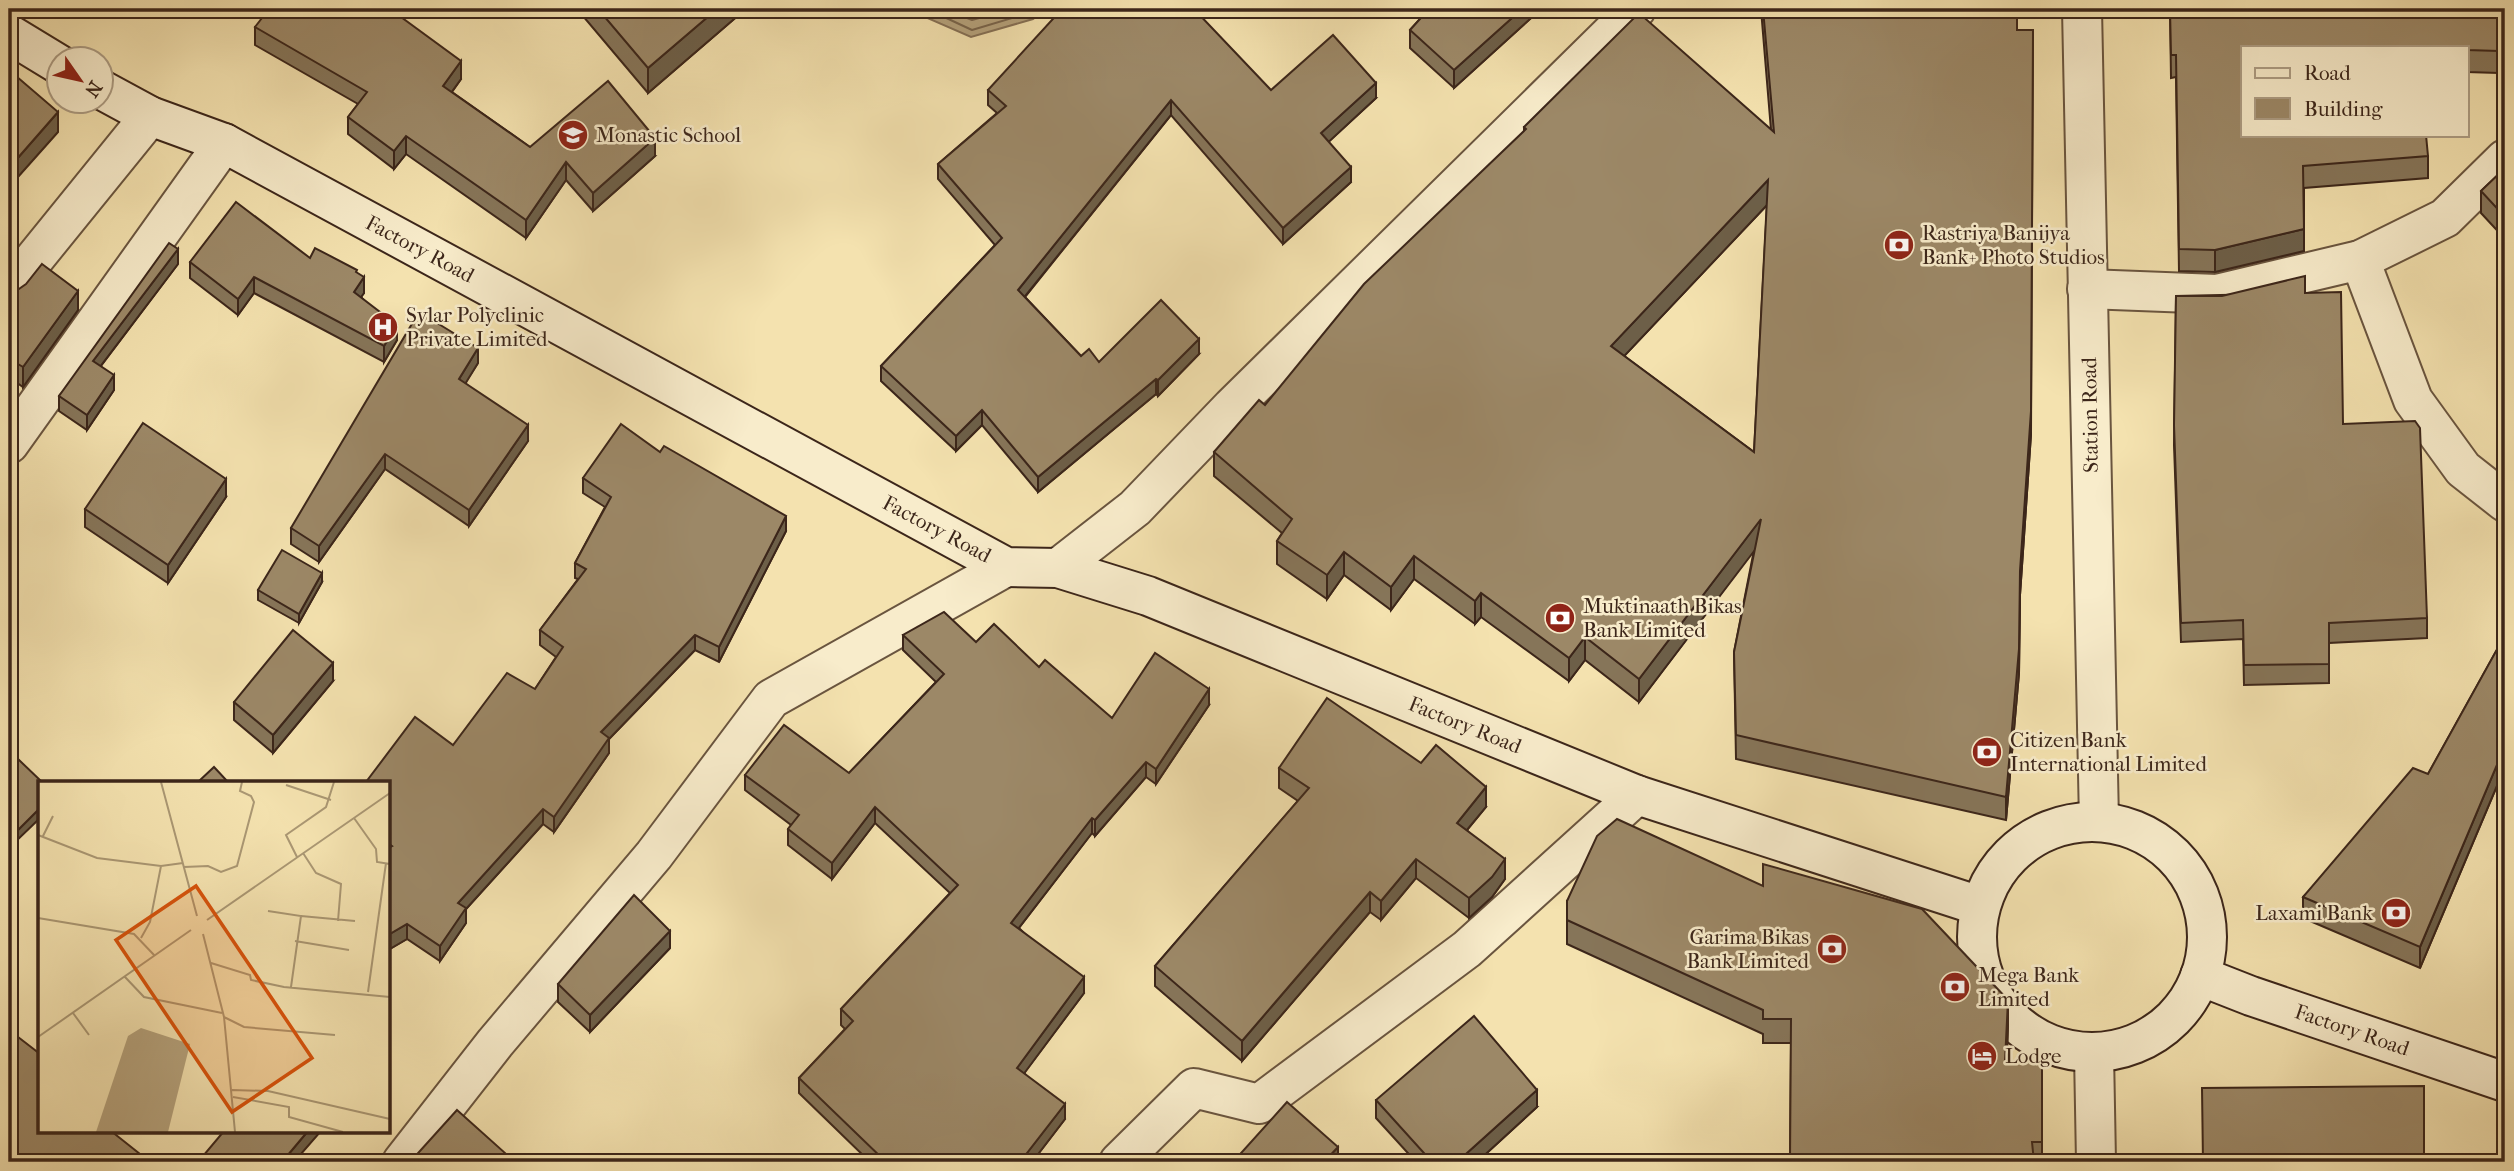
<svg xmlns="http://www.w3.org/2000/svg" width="2514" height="1171" font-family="'IM FELL French Canon',serif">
	<rect width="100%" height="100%" fill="#f4e2af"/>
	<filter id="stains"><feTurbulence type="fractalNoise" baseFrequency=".00286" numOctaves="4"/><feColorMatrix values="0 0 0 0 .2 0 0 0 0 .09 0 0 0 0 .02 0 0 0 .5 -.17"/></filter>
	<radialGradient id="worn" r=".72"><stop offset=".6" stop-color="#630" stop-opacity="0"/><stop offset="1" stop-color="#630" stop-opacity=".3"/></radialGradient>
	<!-- water -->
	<polygon fill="#b5a27c" stroke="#857055" stroke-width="2" points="917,9 1045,9 1033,19 971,37 925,17"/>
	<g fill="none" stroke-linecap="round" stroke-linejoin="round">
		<!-- shore -->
		<g stroke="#78644b" stroke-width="2">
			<polyline points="927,9 972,30 1029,13 1034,9"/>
			<polyline points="945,9 972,20 1011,9"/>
		</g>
		<!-- minor casing -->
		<g stroke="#6a553f" stroke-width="42">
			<g id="minor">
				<polyline points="2360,260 2413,400 2463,469 2505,502"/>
				<polyline points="2087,289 2217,294 2360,260 2445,218 2505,159"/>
				<polyline points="9,290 150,116"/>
				<polyline points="9,444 224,143"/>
				<polyline points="1058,568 1135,508 1232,407 1636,9"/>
				<polyline points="402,1162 495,1043 654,855 771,699 1006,567"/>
				<polyline points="1119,1162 1194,1088 1259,1104 1467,949 1637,795"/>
			</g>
		</g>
		<!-- tertiary casing -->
		<g stroke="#6a553f" stroke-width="42">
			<g id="tertiary">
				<polyline points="2082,9 2099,821"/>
				<polyline points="2094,1053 2096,1162"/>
			</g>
		</g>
		<!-- secondary casing -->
		<g stroke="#3c261a" stroke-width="42">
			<g id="secondary">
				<polyline points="9,34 60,65"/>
				<polyline points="102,90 150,116 224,143 1006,567 1058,568 1148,596 1637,795 1980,906"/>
				<circle cx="2092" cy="937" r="115"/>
				<polyline points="2200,976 2251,996 2505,1082"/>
			</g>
		</g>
		<!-- minor -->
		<use href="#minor" stroke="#f8eccb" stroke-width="38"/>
		<!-- tertiary -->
		<use href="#tertiary" stroke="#f8eccb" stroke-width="38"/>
		<!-- secondary -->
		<use href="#secondary" stroke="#f8eccb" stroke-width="38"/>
	</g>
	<!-- wall -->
	<g fill="#867559" stroke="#3c261a" stroke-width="2" fill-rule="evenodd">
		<polygon points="577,9 741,9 741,13 648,93"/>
		<polygon points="1429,9 1541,9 1454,88 1410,48 1410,30"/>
		<path d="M1761,9H2017V30L2031,434L2020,595L2019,673L2006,820L1736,759L1734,652L1754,550L1639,702L1585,660L1569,681L1481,617L1475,624L1414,579L1391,610L1344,575L1327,599L1277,564V541L1282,533L1214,476V452L1265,405L1524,132V127L1771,130ZM1767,205L1754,452L1624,356Z"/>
		<polygon points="2170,9 2505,9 2505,83 2499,73 2467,72 2467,47 2243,47 2428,156 2428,178 2304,188 2304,251 2215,272 2179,271 2176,77 2171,78"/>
		<polygon points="398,14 461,79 452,92 530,147 655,156 593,211 566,180 526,238 406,154 394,169 348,134 348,117 358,104 255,45 255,27"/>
		<polygon points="988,90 1271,90 1376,98 1328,142 1351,182 1283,244 1171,115 1025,297 1081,356 1099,362 1199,354 1158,396 1156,394 1038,492 982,425 956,451 881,381 881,366 995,245 938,179 938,164 997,113 988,105"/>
		<polygon points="2505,168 2505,239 2481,213 2481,191"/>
		<polygon points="310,258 357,273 364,293 361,297 397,340 384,362 254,293 238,315 190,278 190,262"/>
		<polygon points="178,264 101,366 114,390 87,430 59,411 59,396"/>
		<polygon points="9,291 78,310 23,387 13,380 9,385"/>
		<polygon points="2305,293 2343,424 2427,618 2427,638 2329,643 2329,683 2244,685 2243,639 2181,642 2174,445 2176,296"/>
		<polygon points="478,363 465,383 528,441 469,526 385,469 319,562 291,544 291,528"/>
		<polygon points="660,452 786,531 719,662 695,650 609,739 609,753 554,832 543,824 466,909 466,923 440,961 407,939 388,950 388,782 453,745 535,689 556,657 540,645 540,630 578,579 575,578 575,563 605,507 583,493 583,478"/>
		<polygon points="226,497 168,583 85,527 85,509"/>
		<polygon points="322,582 299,623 258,600 258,590"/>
		<polygon points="903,635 976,642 1039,667 1112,718 1209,705 1156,784 1146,777 1095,836 1092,833 1019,928 1084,993 1024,1073 1065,1119 1032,1162 870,1162 799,1093 799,1078 845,1029 841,1025 841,1009 950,893 875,823 832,879 788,845 788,829 791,825 745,790 745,775 849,773 936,682 903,650"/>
		<polygon points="2505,635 2505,785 2499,781 2420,968 2303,918 2303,897 2428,774"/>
		<polygon points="333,681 273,753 234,720 234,702"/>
		<polygon points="1279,768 1486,807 1467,830 1505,879 1492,897 1469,918 1416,878 1381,920 1370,912 1242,1061 1155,986 1155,966 1298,801 1279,788"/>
		<polygon points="1567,901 2008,1024 2007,1061 2042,1061 2042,1162 1790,1162 1791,1043 1763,1043 1763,1034 1567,944"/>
		<polygon points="670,948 590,1032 558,1002 558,984"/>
		<polygon points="9,1030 40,1131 150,1162 9,1162"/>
		<polygon points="1376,1100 1537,1107 1477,1162 1416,1162 1376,1118"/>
	</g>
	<!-- shaded-wall -->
	<g fill="#6d5f48" stroke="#3c261a" stroke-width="2">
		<polygon points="389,9 402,9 389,25"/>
		<polygon points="717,9 741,9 741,13 648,93 648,68"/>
		<polygon points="1522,9 1541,9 1454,88 1454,70"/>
		<polygon points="2033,30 2031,434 2020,595 2019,673 2006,820 2006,797 2020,571"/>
		<polygon points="461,61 461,79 443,104 443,86"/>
		<polygon points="1376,83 1376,98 1321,149 1321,133"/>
		<polygon points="1171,100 1171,115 1018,305 1018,290"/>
		<polygon points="58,112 58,132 9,187 9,168"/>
		<polygon points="406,136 406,154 394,169 394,151"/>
		<polygon points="655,138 655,156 593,211 593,193"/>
		<polygon points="566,162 566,180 526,238 526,220"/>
		<polygon points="1351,167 1351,182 1283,244 1283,228"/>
		<polygon points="1768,180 1768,204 1611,370 1611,346"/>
		<polygon points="2304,229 2304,251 2215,272 2215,250"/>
		<polygon points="178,249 178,264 93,376 93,361"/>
		<polygon points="254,277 254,293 238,315 238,299"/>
		<polygon points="364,277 364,293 354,307 354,292"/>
		<polygon points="78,291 78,310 23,387 23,367"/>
		<polygon points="397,325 397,340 384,362 384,346"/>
		<polygon points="1199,339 1199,354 1158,396 1158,380"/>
		<polygon points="478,348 478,363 459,394 459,379"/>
		<polygon points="13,361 13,380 9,385 9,366"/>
		<polygon points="114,375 114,390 87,430 87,415"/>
		<polygon points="1156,379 1156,394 1038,492 1038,477"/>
		<polygon points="982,410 982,425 956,451 956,436"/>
		<polygon points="528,425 528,441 469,526 469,510"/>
		<polygon points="385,454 385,469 319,562 319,546"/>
		<polygon points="226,479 226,497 168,583 168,565"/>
		<polygon points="786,516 786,531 719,662 719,647"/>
		<polygon points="1761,519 1761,542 1639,702 1639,679"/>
		<polygon points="1344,552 1344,575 1327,599 1327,575"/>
		<polygon points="1414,556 1414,579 1391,610 1391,587"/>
		<polygon points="322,573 322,582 299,623 299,614"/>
		<polygon points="1481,593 1481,617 1475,624 1475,601"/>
		<polygon points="695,635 695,650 609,739 609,753 554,832 554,817 601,732"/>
		<polygon points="1585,637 1585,660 1569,681 1569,658"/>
		<polygon points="333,663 333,681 273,753 273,735"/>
		<polygon points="1209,689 1209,705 1156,784 1156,769"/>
		<polygon points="2499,760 2499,781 2420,968 2420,947"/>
		<polygon points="1146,762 1146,777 1095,836 1095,820"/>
		<polygon points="1486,787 1486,807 1457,842 1457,823"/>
		<polygon points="875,807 875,823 832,879 832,863"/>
		<polygon points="40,808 40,818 9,848 9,839"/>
		<polygon points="543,809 543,824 466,909 466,923 440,961 440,946 458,903"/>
		<polygon points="1092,818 1092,833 1011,938 1011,923"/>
		<polygon points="1416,859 1416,878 1381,920 1381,901"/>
		<polygon points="1505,859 1505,879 1492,897 1469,918 1469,898"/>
		<polygon points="1370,892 1370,912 1242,1061 1242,1041"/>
		<polygon points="407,924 407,939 388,950 388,935"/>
		<polygon points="670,931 670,948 590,1032 590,1015"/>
		<polygon points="1084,977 1084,993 1017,1083 1017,1068"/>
		<polygon points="2008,1000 2008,1024 2005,1085 2005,1061"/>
		<polygon points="1537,1090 1537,1107 1477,1162 1457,1162"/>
		<polygon points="1065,1104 1065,1119 1032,1162 1020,1162"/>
		<polygon points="308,1131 321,1131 294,1162 282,1162"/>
		<polygon points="1338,1147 1338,1162 1324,1162"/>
	</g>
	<!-- building -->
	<g fill="#9c8867" stroke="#3c261a" stroke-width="2" fill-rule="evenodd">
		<polygon points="269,9 390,9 461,61 443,86 530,147 608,81 655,138 593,193 566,162 526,220 406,136 394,151 348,117 367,92 255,27"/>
		<polygon points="598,9 717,9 648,68"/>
		<polygon points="1062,9 1194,9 1271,90 1333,35 1376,83 1321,133 1351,167 1283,228 1171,100 1018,290 1081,356 1089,349 1099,362 1161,300 1199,339 1158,380 1156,379 1038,477 982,410 956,436 881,366 1002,238 938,164 1006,106 988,90"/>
		<polygon points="1429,9 1522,9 1454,70 1410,30"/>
		<path d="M1763,9H2017V30H2033L2031,411L2020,571L2019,649L2006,797L1736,735L1734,652L1761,519L1639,679L1585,637L1569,658L1481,593L1475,601L1414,556L1391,587L1344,552L1327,575L1277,541L1292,519L1214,452L1259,400L1265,405L1364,284L1526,129L1524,127L1639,13L1774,132ZM1768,180L1754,452L1611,346Z"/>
		<polygon points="2170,9 2505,9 2505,61 2499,51 2467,50 2467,47 2243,47 2243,135 2426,135 2428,156 2303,166 2304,229 2215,250 2179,249 2176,55 2171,55"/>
		<polygon points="9,70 58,112 9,168"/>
		<polygon points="2505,168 2505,217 2481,191"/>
		<polygon points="236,202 310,258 315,248 357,270 356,272 364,277 354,292 397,325 384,346 254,277 238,299 190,262"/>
		<polygon points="169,243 178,249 93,361 114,375 87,415 59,396"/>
		<polygon points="42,264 78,291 23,367 13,361 9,366 9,291 16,291 26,284"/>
		<polygon points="2305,276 2305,293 2341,292 2343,424 2415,421 2420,428 2427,618 2329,623 2329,664 2244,665 2243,620 2181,623 2174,425 2176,296 2222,296"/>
		<polygon points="419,312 478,348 459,379 528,425 469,510 385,454 319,546 291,528"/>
		<polygon points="143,423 226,479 168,565 85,509"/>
		<polygon points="621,424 660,452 664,446 786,516 719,647 695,635 601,732 609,738 554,817 543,809 458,903 466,908 440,946 407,924 388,935 388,848 392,846 388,843 388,782 366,782 415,717 453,745 507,673 535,689 563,647 540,630 586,569 575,563 611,497 583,478"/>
		<polygon points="282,550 322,573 299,614 258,590"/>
		<polygon points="944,612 976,642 994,624 1039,667 1045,660 1112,718 1155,653 1209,689 1156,769 1146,762 1095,820 1092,818 1011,923 1084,977 1017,1068 1065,1104 1020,1162 886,1162 799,1078 853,1021 841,1009 958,885 875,807 832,863 788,829 799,815 745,775 784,725 849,773 944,674 903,635"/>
		<polygon points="293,630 333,663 273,735 234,702"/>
		<polygon points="2505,635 2505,764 2499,760 2420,947 2303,897 2413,768 2428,774"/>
		<polygon points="1327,698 1421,763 1436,745 1486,787 1457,823 1505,859 1492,877 1469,898 1416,859 1381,901 1370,892 1242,1041 1155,966 1309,788 1279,768"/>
		<polygon points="18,759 42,782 40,782 40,808 9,839 9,768"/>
		<polygon points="214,767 228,782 198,782"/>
		<polygon points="1617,819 1763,886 1763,864 1922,909 2008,1000 2005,1061 2042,1061 2042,1142 2032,1142 2034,1162 1790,1162 1791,1019 1763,1019 1763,1010 1567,920 1567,901 1597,836"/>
		<polygon points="634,895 670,931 590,1015 558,984"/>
		<polygon points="1474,1016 1537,1090 1457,1162 1432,1162 1376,1100"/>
		<polygon points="9,1030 40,1054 40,1131 111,1131 150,1162 16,1162 9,1156"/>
		<polygon points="2424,1086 2424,1162 2203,1162 2202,1088"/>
		<polygon points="1287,1102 1338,1147 1324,1162 1233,1162"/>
		<polygon points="457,1110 515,1162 410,1162"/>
		<polygon points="224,1131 308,1131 282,1162 198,1162"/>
	</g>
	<!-- icons -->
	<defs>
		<g id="school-disc" transform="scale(1.575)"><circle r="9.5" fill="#8f2418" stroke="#f8eccb"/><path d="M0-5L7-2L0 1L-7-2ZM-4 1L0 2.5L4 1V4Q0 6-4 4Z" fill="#fff"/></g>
		<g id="bank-disc" transform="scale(1.575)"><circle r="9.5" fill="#8f2418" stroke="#f8eccb"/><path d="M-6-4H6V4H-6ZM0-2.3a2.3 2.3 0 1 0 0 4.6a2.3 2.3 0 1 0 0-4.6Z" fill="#fff"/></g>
		<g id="hospital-disc" transform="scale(1.575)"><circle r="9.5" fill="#8f2418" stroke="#f8eccb"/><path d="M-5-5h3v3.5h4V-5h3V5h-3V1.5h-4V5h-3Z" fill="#fff"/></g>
		<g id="hotel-disc" transform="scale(1.575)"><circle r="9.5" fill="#8f2418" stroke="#f8eccb"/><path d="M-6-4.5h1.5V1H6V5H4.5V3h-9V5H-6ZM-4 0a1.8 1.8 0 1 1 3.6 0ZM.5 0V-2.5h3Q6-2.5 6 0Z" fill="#fff"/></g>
	</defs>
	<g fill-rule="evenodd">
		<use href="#school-disc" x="573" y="135"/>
		<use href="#bank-disc" x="1899" y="245"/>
		<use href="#hospital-disc" x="383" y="327"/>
		<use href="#bank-disc" x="1560" y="618"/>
		<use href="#bank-disc" x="1987" y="752"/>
		<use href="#bank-disc" x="2396" y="913"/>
		<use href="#bank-disc" x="1832" y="949"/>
		<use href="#bank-disc" x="1955" y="987"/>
		<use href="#hotel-disc" x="1982" y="1056"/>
	</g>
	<g text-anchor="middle" stroke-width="5" stroke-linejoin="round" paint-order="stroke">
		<!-- poi labels -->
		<g font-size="21" fill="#3c261a" stroke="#f8eccb" text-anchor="start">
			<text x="596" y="142">Monastic School</text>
			<text x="1922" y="240">Rastriya Banijya<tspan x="1922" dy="24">Bank+ Photo Studios</tspan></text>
			<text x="406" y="322">Sylar Polyclinic<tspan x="406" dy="24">Private Limited</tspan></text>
			<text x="1583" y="613">Muktinaath Bikas<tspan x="1583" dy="24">Bank Limited</tspan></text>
			<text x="2010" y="747">Citizen Bank<tspan x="2010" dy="24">International Limited</tspan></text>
			<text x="2373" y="920" text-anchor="end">Laxami Bank</text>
			<text x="1809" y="944" text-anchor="end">Garima Bikas<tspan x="1809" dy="24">Bank Limited</tspan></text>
			<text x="1978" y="982">Mega Bank<tspan x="1978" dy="24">Limited</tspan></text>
			<text x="2005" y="1063">Lodge</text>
		</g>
		<!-- street labels -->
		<g font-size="21" fill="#3c261a" stroke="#f8eccb">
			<text transform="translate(420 249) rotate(28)" y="7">Factory Road</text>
			<text transform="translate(2090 415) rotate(-91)" y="7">Station Road</text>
			<text transform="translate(937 529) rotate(28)" y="7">Factory Road</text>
			<text transform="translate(1465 725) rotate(22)" y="7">Factory Road</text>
			<text transform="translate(2352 1030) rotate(19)" y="7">Factory Road</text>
		</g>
	</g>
	<!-- overview -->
	<g transform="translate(38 781)">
		<rect width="352" height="352" fill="#f4e2af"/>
		<path d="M103,247L152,263L130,351H58L90,255Z" fill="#b5a27c"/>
		<path fill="none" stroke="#aa9773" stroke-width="2" d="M123,1L159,135M248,4L293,19M316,37L338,68L339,81L352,83M0,54L59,77L123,85L145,82M5,55L15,35M265,72L278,92L303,103L300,140M259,76L248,54L288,26L296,1M146,86L170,85L183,91L199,85L216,21L213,15L202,10L204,1M230,130L263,135L253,206M263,135L317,140M0,137L96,153L117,175M169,139L352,12M165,153L186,236L197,351M103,157L112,141L123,85M257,160L311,169M173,182L212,194L213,199L246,206L352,216M87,196L106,216L184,232M330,211L348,82M35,232L51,254M186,236L206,246L297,254M0,256L153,149M194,309L230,310L352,338M195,316L251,326V336L305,351"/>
		<path fill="#d7540d" fill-opacity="0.15" stroke="#d7540d" stroke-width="3.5" d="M158,105L274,277L194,331L78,159Z"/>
		<rect width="352" height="352" fill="none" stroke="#3c261a" stroke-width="3.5"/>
	</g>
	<!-- margin -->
	<rect width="2514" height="1171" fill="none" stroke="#f4e2af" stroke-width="35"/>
	<rect x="10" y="10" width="2493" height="1150" fill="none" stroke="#3c261a" stroke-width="3.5"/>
	<rect x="18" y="18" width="2479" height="1136" fill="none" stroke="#3c261a" stroke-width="2"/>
	<!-- legend -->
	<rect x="2241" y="46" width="228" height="91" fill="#f8eccb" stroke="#ad9d84" stroke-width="2"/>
	<rect x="2255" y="68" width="35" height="10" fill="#f8eccb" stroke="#ad9d84" stroke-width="2"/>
	<text x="2304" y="80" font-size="21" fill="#3c261a">Road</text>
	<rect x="2255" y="98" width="35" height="21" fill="#9c8867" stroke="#ad9d84" stroke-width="2"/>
	<text x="2304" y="116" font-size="21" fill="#3c261a">Building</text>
	<!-- north arrow -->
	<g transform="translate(80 80) rotate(124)"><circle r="33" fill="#f8eccb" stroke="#ad9d84" stroke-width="2"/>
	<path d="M0-5L12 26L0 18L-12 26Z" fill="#8f2418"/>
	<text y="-10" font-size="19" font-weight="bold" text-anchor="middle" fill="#3c261a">N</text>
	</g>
	<rect width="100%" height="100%" filter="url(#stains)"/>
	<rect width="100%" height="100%" fill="url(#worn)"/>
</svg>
